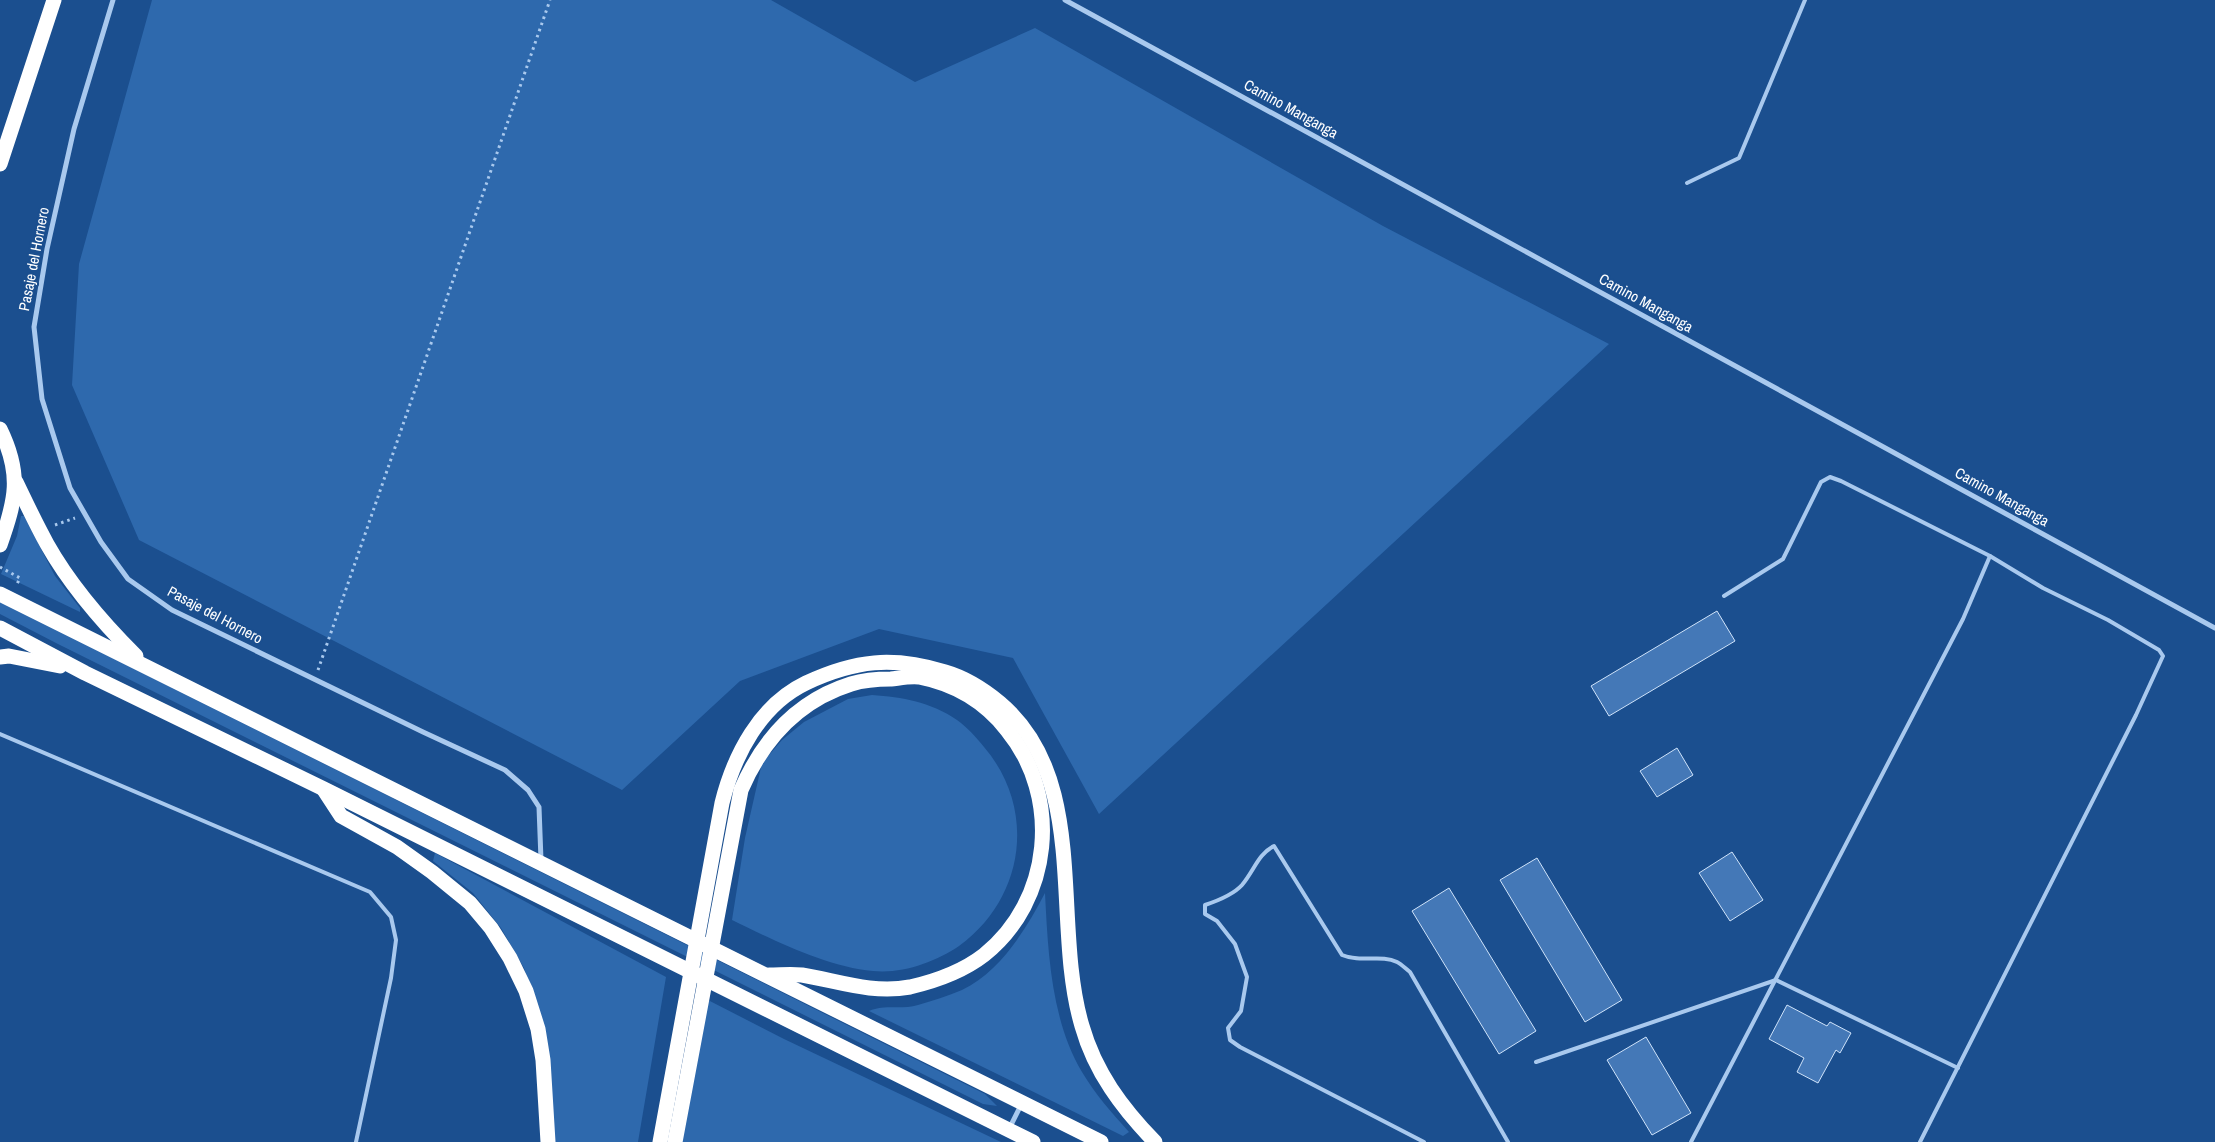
<svg xmlns="http://www.w3.org/2000/svg" width="2215" height="1142" font-family="'Archivo Narrow',sans-serif">
	<rect width="100%" height="100%" fill="#1b4f8f"/>
	<!-- green -->
	<g fill="#2e69ad">
		<polygon points="152,0 771,0 915,82 1035,28 1383,226 1609,344 1099,814 1013,658 879,629 740,681 622,790 139,540 72,385 79,264"/>
		<polygon points="21,516 24,516 55,576 80,608 80,612 1,574 17,536"/>
		<polygon points="0,602 985,1094 997,1106 983,1104 56,643 0,614"/>
		<path d="M872,695C902,697 931,702 957,720C968,728 976,737 984,747C1037,809 1025,898 959,946C935,962 903,974 873,971C827,967 773,940 732,920L745,838L762,763L782,740L804,722L848,699Z"/>
		<polygon points="435,853 666,977 638,1142 553,1142 540,1018 524,968 501,928 473,893 433,861"/>
		<path d="M1045,893C1048,952 1051,1020 1082,1072C1095,1094 1112,1113 1129,1132L1123,1136L869,1011C885,1004 902,1010 918,1005C932,1001 948,996 962,990C1001,971 1026,929 1045,893Z"/>
		<polygon points="704,998 784,1039 1001,1142 680,1142"/>
	</g>
	<!-- building -->
	<g fill="#4478b7" stroke="#cfe3fa">
		<polygon points="1717,611 1735,641 1609,716 1591,686"/>
		<polygon points="1677,748 1693,775 1657,797 1640,771"/>
		<polygon points="1732,852 1763,900 1730,921 1699,873"/>
		<polygon points="1537,858 1622,1000 1585,1022 1500,880"/>
		<polygon points="1449,888 1536,1031 1499,1054 1412,911"/>
		<polygon points="1787,1005 1827,1026 1830,1022 1851,1033 1840,1053 1836,1050 1818,1083 1797,1072 1804,1058 1769,1039"/>
		<polygon points="1646,1037 1691,1113 1652,1135 1607,1060"/>
	</g>
	<g fill="none" stroke-linecap="round" stroke-linejoin="round">
		<!-- path -->
		<g stroke="#a9c9ee" stroke-width="3" stroke-dasharray="2.5 4" stroke-linecap="butt">
			<polyline points="55,525 75,518"/>
			<polyline points="0,567 20,578 16,586"/>
			<polyline points="318,670 550,0"/>
		</g>
		<!-- lane -->
		<g stroke="#a9c9ee" stroke-width="4">
			<polyline points="1687,183 1739,158 1805,0"/>
			<polyline points="1724,596 1783,559 1821,482 1830,477 1841,481 1990,556 2043,588 2108,620 2159,650 2163,656 2136,715 1920,1142"/>
			<polyline points="0,734 370,892 391,917 396,940 391,978 356,1142"/>
			<polyline points="1536,1062 1776,980 1958,1068"/>
			<path d="M1424,1142L1240,1047L1230,1040L1228,1028L1241,1011L1247,977L1235,944L1217,921L1205,914V905C1217,901 1233,895 1242,885C1254,871 1258,854 1274,846L1342,955C1361,963 1381,954 1397,962C1401,964 1406,969 1410,972L1508,1142"/>
			<polyline points="1691,1142 1963,619 1990,556"/>
		</g>
		<!-- street -->
		<g stroke="#a9c9ee" stroke-width="5">
			<polyline points="113,0 74,129 47,249 34,327 42,399 70,488 101,542 128,579 172,610 423,732 505,770 528,790 539,807 541,860"/>
			<polyline points="1065,0 2215,628"/>
			<polyline points="1009,1129 1021,1105"/>
		</g>
		<!-- highway -->
		<g stroke="#fff" stroke-width="15">
			<polyline points="0,164 54,0"/>
			<path d="M0,429C22,474 16,500 0,545"/>
			<path d="M16,482C26,503 36,524 47,544C70,585 102,622 136,656"/>
			<polyline points="0,594 1101,1142"/>
			<polyline points="0,628 85,673 324,789 1033,1142"/>
			<polyline points="0,657 9,656 60,666"/>
			<polyline points="324,790 341,816 397,847 432,872 470,903 491,928 510,958 526,991 538,1029 543,1060 548,1142"/>
			<path d="M660,1142L722,803C734,755 760,705 806,683C855,660 893,656 945,672C966,678 983,689 1000,703C1091,780 1051,922 1082,1026C1095,1072 1122,1108 1155,1142"/>
			<path d="M675,1142L741,790C763,739 797,701 851,684C864,680 877,679 891,679C900,678 910,676 919,677C955,684 985,702 1007,730C1062,797 1052,901 984,955C962,972 936,981 910,987C872,994 838,981 802,975C791,974 780,975 769,975"/>
		</g>
	</g>
	<g text-anchor="middle" stroke-width="4" stroke-linejoin="round" paint-order="stroke">
		<!-- street labels -->
		<g font-size="15" fill="#fff" stroke="#1b4f8f">
			<text transform="translate(1291 109) rotate(29)" y="5">Camino Manganga</text>
			<text transform="translate(34 259) rotate(-79)" y="5">Pasaje del Hornero</text>
			<text transform="translate(1646 303) rotate(29)" y="5">Camino Manganga</text>
			<text transform="translate(2002 497) rotate(29)" y="5">Camino Manganga</text>
			<text transform="translate(215 615) rotate(28)" y="5">Pasaje del Hornero</text>
		</g>
	</g>
</svg>
